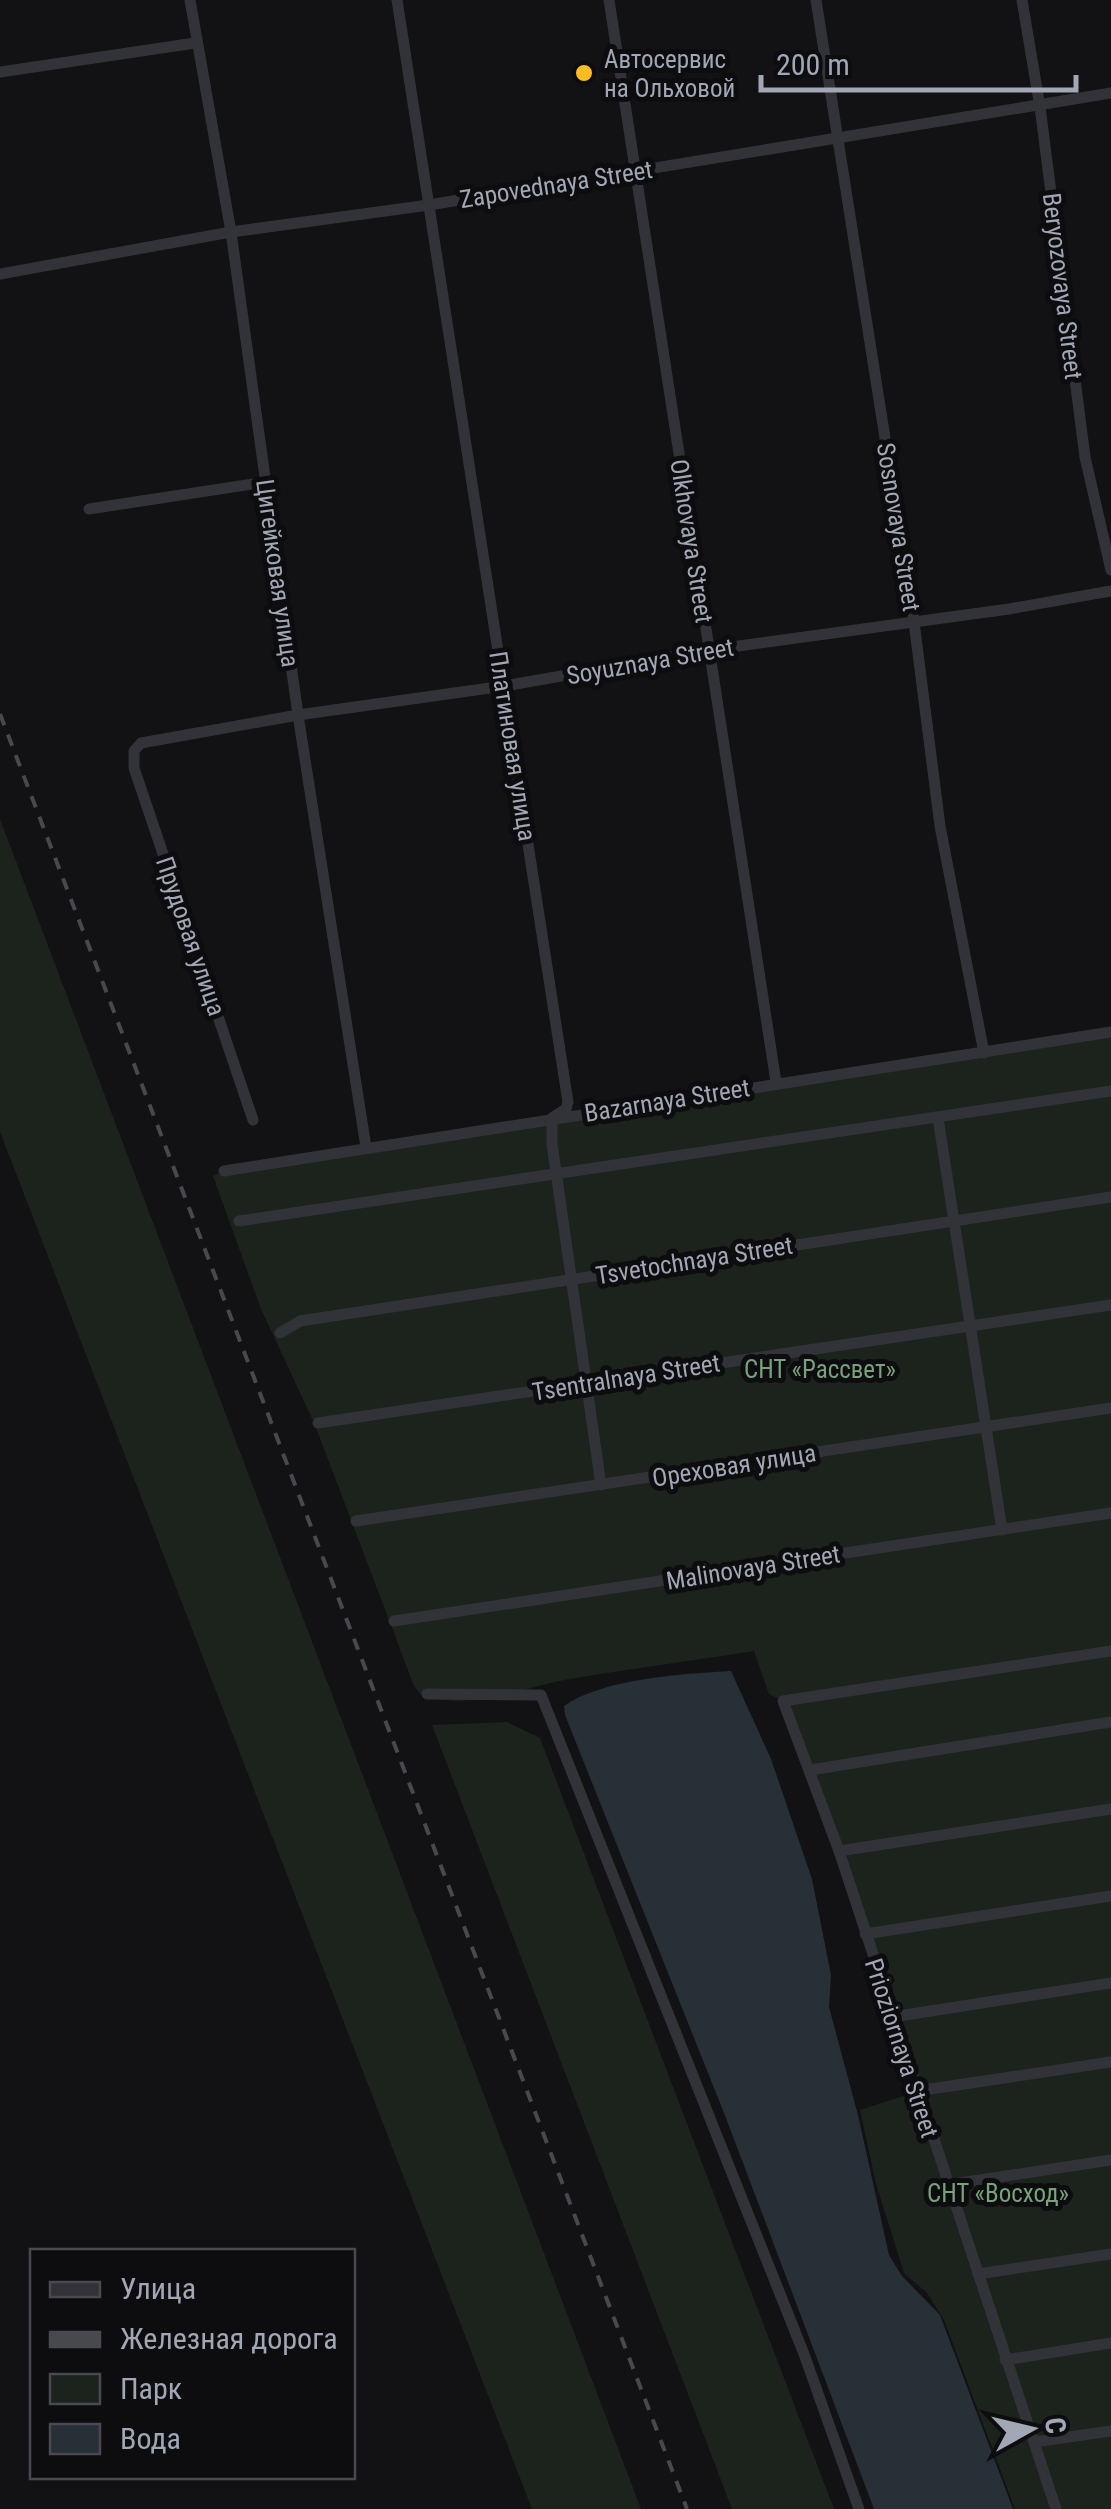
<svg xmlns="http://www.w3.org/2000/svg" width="1111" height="2509" font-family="'Roboto Condensed',sans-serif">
	<rect width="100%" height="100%" fill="#121113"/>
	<!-- green -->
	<g fill="#1c231d">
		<polygon points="0,819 641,2509 532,2509 0,1132"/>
		<path d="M1111,1032V2509H1015L944,2320L927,2293L904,2273L876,2184L860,2110L916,2092L783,1701L769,1694L754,1651C691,1661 627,1669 564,1680C520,1689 466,1711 421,1695L414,1686L315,1425L261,1309L213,1176L224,1171Z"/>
		<polygon points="507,1722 540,1738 834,2509 732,2509 432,1725"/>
	</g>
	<!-- water -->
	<path fill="#272f37" d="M731,1671L771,1759L812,1879L831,1975L829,2007L858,2115L889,2255L902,2276L940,2315L1013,2509H874L726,2118L565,1715L564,1706C604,1678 683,1674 731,1671Z"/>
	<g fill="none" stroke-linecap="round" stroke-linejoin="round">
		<!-- minor -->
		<g stroke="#323338" stroke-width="11">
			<polyline points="190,0 231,232 298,715 366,1147"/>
			<polyline points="397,0 568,1102 566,1109 552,1118 552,1144 601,1485"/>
			<polyline points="609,0 776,1082"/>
			<polyline points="816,0 914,622 940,826 984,1053"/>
			<polyline points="1022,0 1040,107 1085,457 1111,570"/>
			<polyline points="0,72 195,43"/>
			<polyline points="0,274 231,232 429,205 1111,93"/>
			<polyline points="89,509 266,482"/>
			<polyline points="938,1118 1002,1530"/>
			<polyline points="253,1120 134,768 134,751 141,743 298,715 504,686 709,650 1009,609 1111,591"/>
			<polyline points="224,1171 1111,1032"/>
			<polyline points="239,1221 1111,1091"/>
			<polyline points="280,1333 300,1321 1111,1197"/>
			<polyline points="318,1423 1111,1305"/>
			<polyline points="356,1521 1111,1408"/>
			<polyline points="394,1621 1111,1513"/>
			<polyline points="427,1694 541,1695 804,2354 859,2509"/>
			<polyline points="810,1770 1111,1722"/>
			<polyline points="839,1851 1111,1809"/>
			<polyline points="865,1934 1111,1896"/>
			<polyline points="892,2017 1111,1983"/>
			<polyline points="917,2091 1111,2062"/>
			<polyline points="947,2185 1111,2160"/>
			<polyline points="978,2274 1111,2254"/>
			<polyline points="1005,2360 1111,2343"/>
			<polyline points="1034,2442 1111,2431"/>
			<polyline points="1056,2509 839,1851 783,1701 1111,1651"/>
		</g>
		<!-- rail -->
		<polyline stroke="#47494f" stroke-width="4" stroke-dasharray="12 10" stroke-linecap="butt" points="0,714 687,2509"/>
	</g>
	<!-- markers -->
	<circle fill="#fbbd22" stroke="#0d0c0e" stroke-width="4" cx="584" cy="73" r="10"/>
	<g text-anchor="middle" stroke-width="10" stroke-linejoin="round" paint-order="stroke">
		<!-- poi labels -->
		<g font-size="25" fill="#a2a7b5" stroke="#0d0c0e" text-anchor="start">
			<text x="604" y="68">Автосервис<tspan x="604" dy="29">на Ольховой</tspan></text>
		</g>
		<!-- street labels -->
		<g font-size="25" fill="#a2a7b5" stroke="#0d0c0e">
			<text transform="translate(556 184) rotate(-9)" y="9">Zapovednaya Street</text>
			<text transform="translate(1063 286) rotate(83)" y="9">Beryozovaya Street</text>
			<text transform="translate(899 527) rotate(81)" y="9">Sosnovaya Street</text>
			<text transform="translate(692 541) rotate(81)" y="9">Olkhovaya Street</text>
			<text transform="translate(278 573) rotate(82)" y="9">Цигейковая улица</text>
			<text transform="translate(650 661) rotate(-10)" y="9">Soyuznaya Street</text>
			<text transform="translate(513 746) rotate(81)" y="9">Платиновая улица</text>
			<text transform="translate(191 936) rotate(71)" y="9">Прудовая улица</text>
			<text transform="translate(667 1100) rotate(-9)" y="9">Bazarnaya Street</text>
			<text transform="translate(694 1260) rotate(-9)" y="9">Tsvetochnaya Street</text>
			<text transform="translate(626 1377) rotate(-9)" y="9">Tsentralnaya Street</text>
			<text transform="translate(734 1465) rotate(-9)" y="9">Ореховая улица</text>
			<text transform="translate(753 1567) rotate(-9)" y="9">Malinovaya Street</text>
			<text transform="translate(902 2048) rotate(72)" y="9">Prioziornaya Street</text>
		</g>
		<!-- park labels -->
		<g font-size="25" fill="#78a17c" stroke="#0d0c0e">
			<text x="820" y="1378">СНТ «Рассвет»</text>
			<text x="998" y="2202">СНТ «Восход»</text>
		</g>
	</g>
	<!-- legend -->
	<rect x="30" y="2249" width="325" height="230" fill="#0d0c0e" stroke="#494a51" stroke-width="2.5"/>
	<rect x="50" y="2282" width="50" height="15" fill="#323338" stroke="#494a51" stroke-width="2.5"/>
	<text x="120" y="2299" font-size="30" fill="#a2a7b5">Улица</text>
	<rect x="50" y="2332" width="50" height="15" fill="#47494f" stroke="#494a51" stroke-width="2.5"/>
	<text x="120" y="2349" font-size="30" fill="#a2a7b5">Железная дорога</text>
	<rect x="50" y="2374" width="50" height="30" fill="#1c231d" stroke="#494a51" stroke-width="2.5"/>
	<text x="120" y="2399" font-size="30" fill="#a2a7b5">Парк</text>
	<rect x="50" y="2424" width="50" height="30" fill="#272f37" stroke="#494a51" stroke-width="2.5"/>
	<text x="120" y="2449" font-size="30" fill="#a2a7b5">Вода</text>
	<!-- north arrow -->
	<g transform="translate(1031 2429) rotate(82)" stroke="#0d0c0e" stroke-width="8" paint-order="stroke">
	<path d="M0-8L18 38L0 25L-18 38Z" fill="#a2a7b5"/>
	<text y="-15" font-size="28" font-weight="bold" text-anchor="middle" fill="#a2a7b5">С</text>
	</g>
	<!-- scale -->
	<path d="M761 75v15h315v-15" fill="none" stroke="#a2a7b5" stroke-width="5"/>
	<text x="776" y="75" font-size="30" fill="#a2a7b5" stroke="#0d0c0e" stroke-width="8" paint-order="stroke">200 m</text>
</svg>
